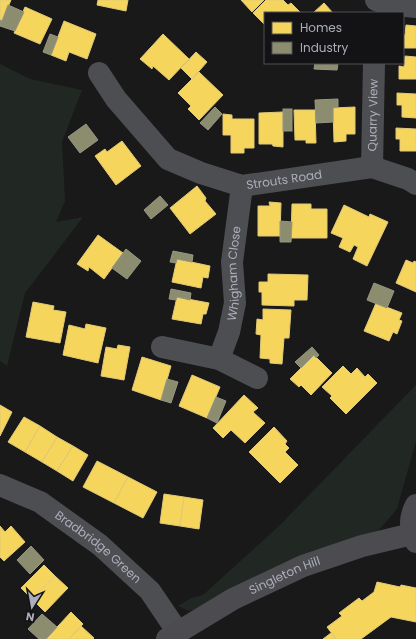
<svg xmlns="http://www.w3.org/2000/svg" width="416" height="639" font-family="Poppins,sans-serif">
	<rect width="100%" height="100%" fill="#191919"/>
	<!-- green -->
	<g fill="#212823">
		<polygon points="0,64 30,79 82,90 62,142 65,201 56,222 83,217 25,293 7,366 0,361"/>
		<polygon points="416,385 416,441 397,509 379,530 207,607 189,611 178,606 191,598 203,595 279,526"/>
	</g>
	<!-- homes -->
	<g fill="#f6d55c" stroke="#e0c978">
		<polygon points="0,0 11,0 2,21 0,20"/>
		<polygon points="98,0 128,0 126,11 97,5"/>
		<polygon points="241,0 264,0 252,12"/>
		<polygon points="266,0 283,0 288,5 291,3 301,13 265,13 265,25 253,13"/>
		<polygon points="324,3 333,13 313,13"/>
		<polygon points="25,7 52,19 40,44 14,33"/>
		<polygon points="64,21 96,34 87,59 69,52 66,61 51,55"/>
		<polygon points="406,25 416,26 416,48 403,48 403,35 405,35"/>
		<polygon points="163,34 189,59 169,80 153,66 152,69 140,59"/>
		<polygon points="196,52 207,62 192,79 181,68"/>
		<polygon points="405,56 416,57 416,79 399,79 399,66 404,67"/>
		<polygon points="199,72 223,95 199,120 188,109 191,106 178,93"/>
		<polygon points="397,93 416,94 416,118 402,117 402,105 397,105"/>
		<polygon points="355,107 355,134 346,134 346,141 334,142 333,108"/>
		<polygon points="294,110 315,110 316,143 306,143 306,140 295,140"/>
		<polygon points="283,112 283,147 273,146 272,144 259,144 259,113"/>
		<polygon points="223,114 232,115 232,119 254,119 254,148 244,148 244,153 231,153 231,135 223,135"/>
		<polygon points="396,128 416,129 416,151 400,151 400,139 396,139"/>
		<polygon points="122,141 141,166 116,185 95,156 105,149 107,152"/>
		<polygon points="197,186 206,198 205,201 216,214 190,234 170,208"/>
		<polygon points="269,202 281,203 280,236 258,236 258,206 270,206"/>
		<polygon points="292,204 311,204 311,209 327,209 327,238 291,238"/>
		<polygon points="344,205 369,217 370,214 388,222 367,266 353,259 358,247 354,245 350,252 339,247 343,238 331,233"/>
		<polygon points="98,235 123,253 104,279 89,267 88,271 77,264"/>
		<polygon points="177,259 210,266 208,278 203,277 201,288 172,282"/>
		<polygon points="406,260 413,263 414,261 416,262 416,292 396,283"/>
		<polygon points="268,274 308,275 307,300 294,300 294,306 262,305 262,292 259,292 259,282 268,282"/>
		<polygon points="177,297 209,303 206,314 203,314 201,324 172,319"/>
		<polygon points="33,302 54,306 53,310 66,312 60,343 26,337"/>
		<polygon points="376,303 402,313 399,320 402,321 397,334 393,332 389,341 364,331"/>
		<polygon points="263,309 291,310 289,338 284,338 282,364 270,363 270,359 260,358 261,335 256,334 257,319 263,320"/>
		<polygon points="86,324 106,328 98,363 63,355 69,325 85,329"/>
		<polygon points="118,345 130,347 124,380 101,376 106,347 117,349"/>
		<polygon points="314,355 332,373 311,395 301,385 299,387 290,379"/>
		<polygon points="142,357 171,366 161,400 132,390"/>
		<polygon points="343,366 351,374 357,368 365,377 368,374 377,383 346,414 330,398 332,396 322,387"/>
		<polygon points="192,375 220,387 207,418 179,406"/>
		<polygon points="244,395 258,408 253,412 265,423 245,443 231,430 223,438 213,428"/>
		<polygon points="0,405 12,412 0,436"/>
		<polygon points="24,417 40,426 25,452 8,442"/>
		<polygon points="40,426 57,437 42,462 25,452"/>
		<polygon points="274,427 287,441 285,444 289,448 285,452 298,465 280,483 249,452"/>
		<polygon points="57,437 73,446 57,471 42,462"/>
		<polygon points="73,446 88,455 73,481 57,471"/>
		<polygon points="97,461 128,477 114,503 83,487"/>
		<polygon points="128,477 157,492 143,518 114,503"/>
		<polygon points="164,494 184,497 180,526 160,523"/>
		<polygon points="184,497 203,500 199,529 180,526"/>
		<polygon points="0,526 5,532 11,526 25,542 4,561 0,557"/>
		<polygon points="44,565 55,576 32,599 21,588"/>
		<polygon points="55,576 68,588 45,612 32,599"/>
		<polygon points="377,582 400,587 401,585 416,588 416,622 391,617 361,639 336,639 327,627 342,616 339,613 359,598 362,601 374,592"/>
		<polygon points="71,612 83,624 69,639 48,639 47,638"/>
		<polygon points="81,626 94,638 93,639 69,639"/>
		<polygon points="331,633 336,639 323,639"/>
	</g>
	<!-- industry -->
	<g fill="#8c8c6e" stroke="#959685">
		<polygon points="8,5 24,12 15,31 0,26 0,20 2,21"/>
		<polygon points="50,34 58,37 51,55 43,52"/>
		<polygon points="315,63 338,63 337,70 314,69"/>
		<polygon points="338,99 338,107 333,108 333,122 316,123 315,100"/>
		<polygon points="215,107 222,114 208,130 200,123"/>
		<rect x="283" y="109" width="9" height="22"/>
		<polygon points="86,124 98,140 80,153 68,137"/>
		<polygon points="160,196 168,205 151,219 144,210"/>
		<polygon points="280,221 292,222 291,242 280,242"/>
		<polygon points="126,249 141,261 127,279 112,268"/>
		<polygon points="173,251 193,255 192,262 177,259 176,263 170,262"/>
		<polygon points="374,283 394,291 387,308 367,300"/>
		<polygon points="171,289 191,293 190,300 177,297 176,300 169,299"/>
		<polygon points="312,347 319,355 316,358 314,355 301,368 295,362"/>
		<polygon points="167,379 178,382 171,403 161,400"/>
		<polygon points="216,397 226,401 217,423 207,418"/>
		<polygon points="31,546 44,560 30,574 17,560"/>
		<polygon points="42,614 57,627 46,639 39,639 28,629"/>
	</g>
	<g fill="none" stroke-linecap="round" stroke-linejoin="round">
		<!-- street -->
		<g stroke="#4d4e52" stroke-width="22">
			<polyline points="376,0 386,4 416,7"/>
			<path id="s1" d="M99,73L116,99L168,159L201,173L242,186L372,167L408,179L416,184"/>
			<path id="s2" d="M372,167L374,63"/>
			<polyline points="162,347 219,359 257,378"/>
			<path id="s3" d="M219,359L229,332L235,303L232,262L242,186"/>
			<path id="s4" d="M0,485L40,502L100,545L150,591L177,631"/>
		</g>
		<!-- secondary -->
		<g stroke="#4c4c50" stroke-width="22">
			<path d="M416,505C409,518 409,529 416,542"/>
			<path id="s5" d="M167,639L233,599L303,566L362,546L412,534"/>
		</g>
	</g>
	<g text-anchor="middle" stroke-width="4" stroke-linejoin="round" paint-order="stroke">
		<!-- street labels -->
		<g font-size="12" fill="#abaeba" stroke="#131315">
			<text dy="4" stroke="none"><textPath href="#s2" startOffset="52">Quarry View</textPath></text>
			<text dy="4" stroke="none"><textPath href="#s1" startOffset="232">Strouts Road</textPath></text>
			<text dy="4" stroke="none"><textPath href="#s3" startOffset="88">Whigham Close</textPath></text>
			<text dy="4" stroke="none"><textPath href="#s4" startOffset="117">Bradbridge Green</textPath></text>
			<text dy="4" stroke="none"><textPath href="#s5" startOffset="134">Singleton Hill</textPath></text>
		</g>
	</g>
	<!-- legend -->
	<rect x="264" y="12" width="140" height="52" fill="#131315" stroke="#505157"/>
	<rect x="272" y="22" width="20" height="12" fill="#f6d55c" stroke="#505157"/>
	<text x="300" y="32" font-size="12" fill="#abaeba">Homes</text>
	<rect x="272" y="42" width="20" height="12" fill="#8c8c6e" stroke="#505157"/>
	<text x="300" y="52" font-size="12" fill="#abaeba">Industry</text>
	<!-- north arrow -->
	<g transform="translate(32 607) rotate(191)" stroke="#131315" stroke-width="3" paint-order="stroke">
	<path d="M0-3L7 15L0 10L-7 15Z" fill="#abaeba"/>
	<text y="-6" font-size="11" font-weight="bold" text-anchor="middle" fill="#abaeba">N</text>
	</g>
</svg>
